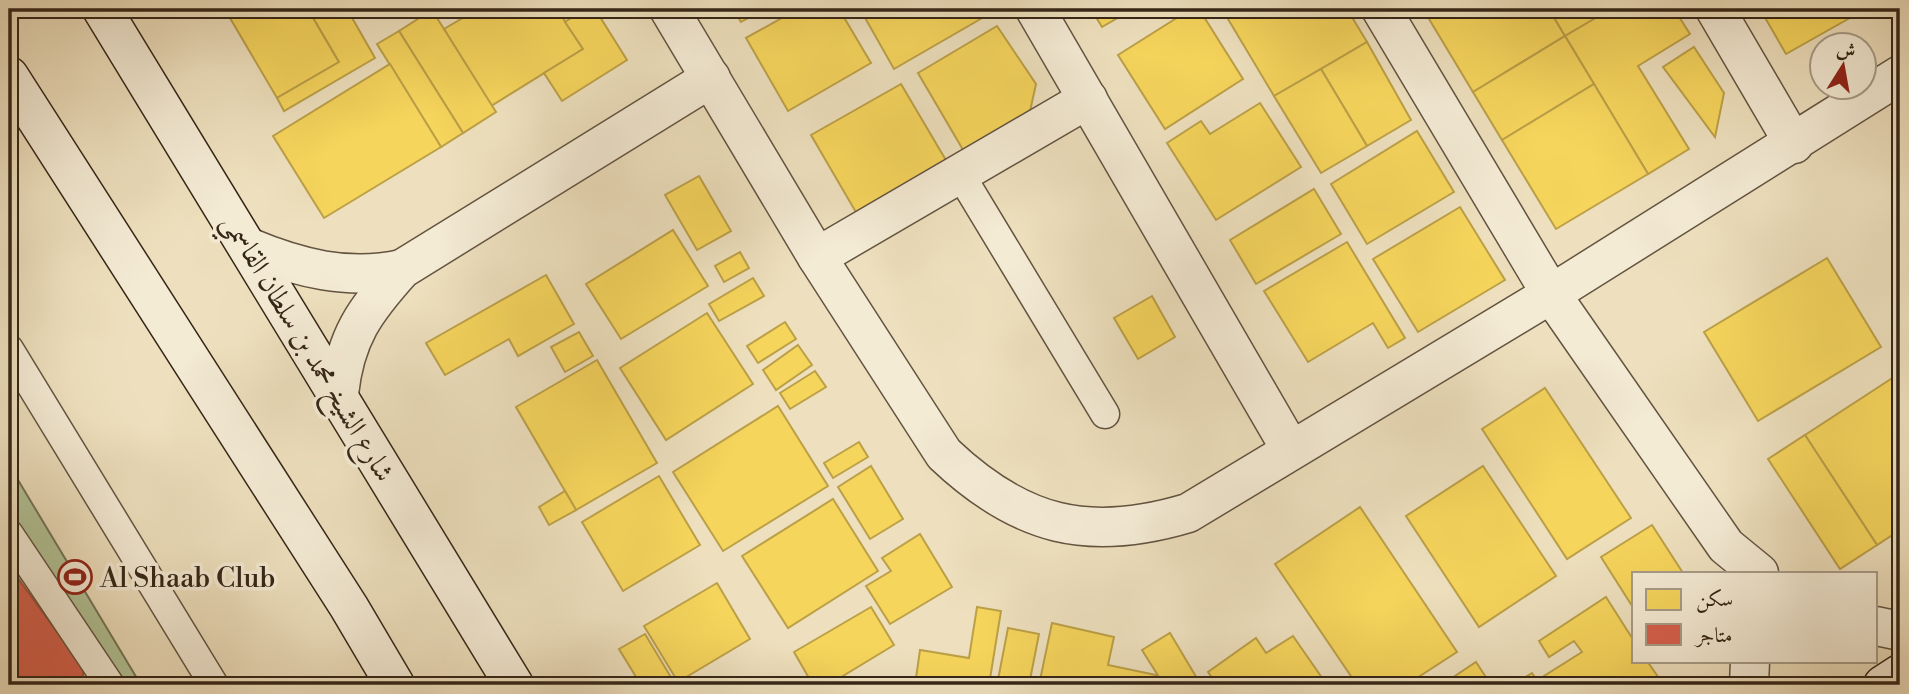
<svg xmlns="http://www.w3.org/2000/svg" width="1909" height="694" font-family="'Libre Bodoni',Amiri,serif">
	<rect width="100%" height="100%" fill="#eee0be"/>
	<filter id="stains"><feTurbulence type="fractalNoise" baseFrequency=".00286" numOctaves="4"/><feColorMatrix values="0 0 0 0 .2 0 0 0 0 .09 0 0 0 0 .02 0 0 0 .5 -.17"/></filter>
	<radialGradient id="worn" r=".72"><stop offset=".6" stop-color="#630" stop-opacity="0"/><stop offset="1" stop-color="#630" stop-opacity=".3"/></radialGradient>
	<!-- green -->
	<polygon fill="#b2c397" stroke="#747457" stroke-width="2" points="9,465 141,685 9,685"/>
	<!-- homes -->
	<g fill="#f6d55c" stroke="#bca047" stroke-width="2">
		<polygon points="224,9 246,9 230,18"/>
		<polygon points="246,9 308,9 339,62 277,98 230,18"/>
		<polygon points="308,9 347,9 375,58 284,111 277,98 339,62"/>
		<polygon points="478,9 557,9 583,49 491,106 444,29"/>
		<polygon points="585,9 595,9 627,60 562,101 544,73 583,49 565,22"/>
		<polygon points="733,9 764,9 741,22"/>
		<polygon points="798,9 839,9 871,63 788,111 746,38"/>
		<polygon points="860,9 979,9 984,17 894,69"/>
		<polygon points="1091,9 1133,9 1102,27"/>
		<polygon points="1191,9 1199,9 1243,79 1165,129 1118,55"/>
		<polygon points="1222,9 1347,9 1367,42 1274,96"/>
		<polygon points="1423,9 1549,9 1565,36 1473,92"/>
		<polygon points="1549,9 1611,9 1565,36"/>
		<polygon points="1611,9 1674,9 1690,34 1638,66 1689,149 1648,174 1565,36"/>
		<polygon points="1760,9 1864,9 1864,10 1786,54"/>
		<polygon points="432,10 496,112 463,133 399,31"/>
		<polygon points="997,26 1036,84 1027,125 969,160 918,73"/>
		<polygon points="399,31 463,133 441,147 377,44"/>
		<polygon points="1565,36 1594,84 1502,140 1473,92"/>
		<polygon points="1367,42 1411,120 1367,146 1321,69"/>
		<polygon points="1694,47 1724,93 1715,137 1663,67"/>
		<polygon points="390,64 441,147 324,218 273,136"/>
		<polygon points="1321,69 1367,146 1321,173 1274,96"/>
		<polygon points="901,84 947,162 857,214 811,135"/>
		<polygon points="1594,84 1648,174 1556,229 1502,140"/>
		<polygon points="1260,103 1301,167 1216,220 1167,143 1201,121 1210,134"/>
		<polygon points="1417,131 1454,192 1367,244 1331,184"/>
		<polygon points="699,176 731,231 697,250 665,195"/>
		<polygon points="1314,189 1341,234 1256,284 1230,240"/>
		<polygon points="1460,207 1505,280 1418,332 1373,259"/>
		<polygon points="673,230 708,286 621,339 586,284"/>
		<polygon points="1347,242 1405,338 1388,348 1373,323 1308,362 1264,291"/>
		<polygon points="740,252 749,268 724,282 715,266"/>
		<polygon points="1827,258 1881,347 1758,421 1704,332"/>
		<polygon points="546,275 574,324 518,356 509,339 445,375 426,343"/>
		<polygon points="753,278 764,296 719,321 709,304"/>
		<polygon points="1152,296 1175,337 1138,359 1114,318"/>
		<polygon points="707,313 753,384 666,440 620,368"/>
		<polygon points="785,322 796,339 758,363 747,346"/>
		<polygon points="579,332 593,356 565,372 551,347"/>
		<polygon points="798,345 812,365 776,390 763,370"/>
		<polygon points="597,360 657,463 576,510 516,407"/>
		<polygon points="815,371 826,387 790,409 780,393"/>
		<polygon points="1900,373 1900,530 1877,545 1805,435"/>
		<polygon points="1545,388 1631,518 1567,559 1482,429"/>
		<polygon points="778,406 828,486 723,551 673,472"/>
		<polygon points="1805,435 1877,545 1840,569 1768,459"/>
		<polygon points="859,442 868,457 833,478 824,463"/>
		<polygon points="871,466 903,519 870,539 838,487"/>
		<polygon points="1483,466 1556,576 1479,627 1406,516"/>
		<polygon points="659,476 700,545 623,591 582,522"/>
		<polygon points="565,491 576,510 549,525 539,507"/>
		<polygon points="833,499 878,571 788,628 742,556"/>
		<polygon points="1360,507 1457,652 1406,685 1357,685 1275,564"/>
		<polygon points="1652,525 1683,573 1634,573 1634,609 1601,557"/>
		<polygon points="920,534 952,587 890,624 866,586 891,571 882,558"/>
		<polygon points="717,583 750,639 678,682 644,626"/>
		<polygon points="1606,597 1634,641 1634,661 1647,661 1663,684 1550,685 1544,676 1582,652 1574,641 1549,657 1539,641"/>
		<polygon points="871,607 894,645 828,685 813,685 794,652"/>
		<polygon points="977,607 1001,611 989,685 915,685 920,650 969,658"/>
		<polygon points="1052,623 1114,637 1108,665 1156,675 1153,685 1039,685"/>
		<polygon points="1008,628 1039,634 1029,685 997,685"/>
		<polygon points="1170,633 1201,685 1164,685 1142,650"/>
		<polygon points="645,634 675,684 674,685 641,685 619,649"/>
		<polygon points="1293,636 1327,685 1217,685 1208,672 1256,638 1266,653"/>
		<polygon points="1476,662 1491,685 1461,685 1455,676"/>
		<polygon points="1532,673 1540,685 1513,685"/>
	</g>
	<!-- shops -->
	<polygon fill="#d6604d" stroke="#a64f3d" stroke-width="2" points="9,566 84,669 81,685 9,685"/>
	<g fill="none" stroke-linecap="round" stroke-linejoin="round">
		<!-- service casing -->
		<g stroke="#635441" stroke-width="31">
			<g id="service">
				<polyline points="960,174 1105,414"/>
				<polyline points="9,349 214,685"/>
				<polyline points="9,534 110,685"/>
			</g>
		</g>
		<!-- minor casing -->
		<g stroke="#635441" stroke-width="41">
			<g id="minor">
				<path d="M669,9L817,257L944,454C1020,526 1088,543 1188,513L1551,294L1900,75"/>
				<polyline points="1035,9 1291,450"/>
				<polyline points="1381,9 1551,294 1726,546 1759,573"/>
				<polyline points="1715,9 1794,144"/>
				<path d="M248,247C298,268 348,281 402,269"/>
				<polyline points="817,257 1088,99"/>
				<path d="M339,394C345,337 365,310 402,269L711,78"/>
				<polyline points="1876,626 1900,631"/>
				<polyline points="1749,685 1750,661"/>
			</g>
		</g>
		<!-- secondary casing -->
		<g stroke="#352617" stroke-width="41">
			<g id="secondary">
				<polyline points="102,9 514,685"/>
				<polyline points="9,76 349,607 395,685"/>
				<polyline points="1883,685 1900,674"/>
			</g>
		</g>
		<!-- service -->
		<use href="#service" stroke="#f4ebd5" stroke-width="28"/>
		<!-- minor -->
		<use href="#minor" stroke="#f4ebd5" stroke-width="38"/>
		<!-- secondary -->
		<use href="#secondary" stroke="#f4ebd5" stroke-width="38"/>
	</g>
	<!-- icons -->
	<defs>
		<g id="stadium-ring" transform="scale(1.75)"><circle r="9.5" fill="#f4ebd5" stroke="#8f2418" stroke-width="1.5"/><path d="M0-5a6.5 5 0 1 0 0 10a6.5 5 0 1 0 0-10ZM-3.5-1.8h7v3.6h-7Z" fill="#8f2418"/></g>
	</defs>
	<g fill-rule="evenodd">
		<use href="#stadium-ring" x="75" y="577"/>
	</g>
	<g text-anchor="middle" stroke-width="7" stroke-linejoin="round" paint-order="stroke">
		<!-- street labels -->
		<g font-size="28" fill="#352617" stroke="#f4ebd5">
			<text transform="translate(309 347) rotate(59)" y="10">شارع الشيخ محمد بن سلطان القاسمي</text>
		</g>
		<!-- poi labels -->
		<g font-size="28" fill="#352617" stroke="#f4ebd5" text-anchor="start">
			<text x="100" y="587">Al Shaab Club</text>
		</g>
	</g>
	<!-- margin -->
	<rect width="1909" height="694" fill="none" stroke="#eee0be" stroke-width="35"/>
	<rect x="10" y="10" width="1888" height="673" fill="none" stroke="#352617" stroke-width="3.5"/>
	<rect x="18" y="18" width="1874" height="659" fill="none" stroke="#352617" stroke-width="2"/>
	<!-- legend -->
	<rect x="1632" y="572" width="245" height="91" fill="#f4ebd5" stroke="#a89c89" stroke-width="2"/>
	<rect x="1646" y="589" width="35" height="21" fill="#f6d55c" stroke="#a89c89" stroke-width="2"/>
	<text x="1696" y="606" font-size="21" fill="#352617">سكن</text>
	<rect x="1646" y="624" width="35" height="21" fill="#d6604d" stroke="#a89c89" stroke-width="2"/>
	<text x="1696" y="642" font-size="21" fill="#352617">متاجر</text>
	<!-- north arrow -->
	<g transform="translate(1843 66) rotate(11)"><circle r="33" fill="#f4ebd5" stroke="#a89c89" stroke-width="2"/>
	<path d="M0-5L12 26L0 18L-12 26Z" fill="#8f2418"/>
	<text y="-10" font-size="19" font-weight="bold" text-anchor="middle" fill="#352617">ش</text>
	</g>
	<rect width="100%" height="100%" filter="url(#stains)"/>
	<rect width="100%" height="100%" fill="url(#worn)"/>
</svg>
